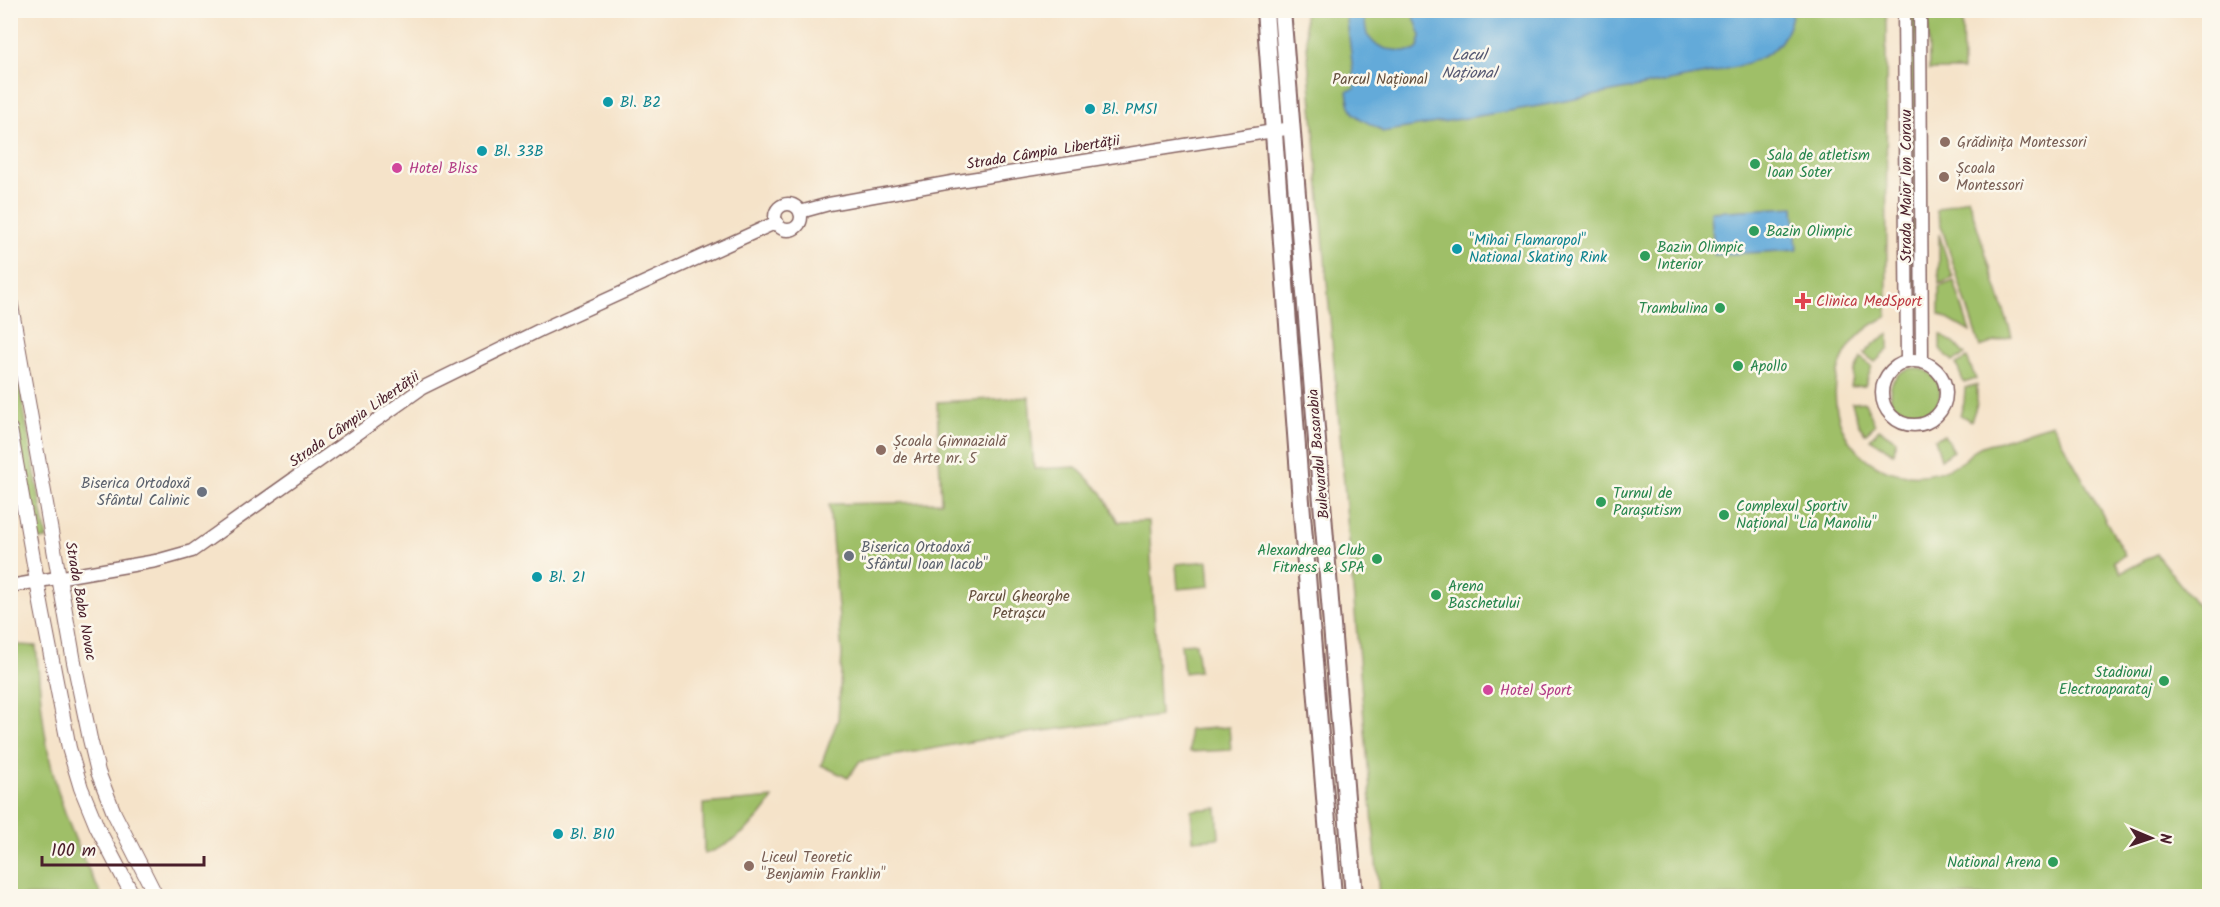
<svg xmlns="http://www.w3.org/2000/svg" width="2220" height="907" font-family="Kalam,sans-serif">
	<rect width="100%" height="100%" fill="#fbf7ec"/>
	<filter id="ink" filterUnits="userSpaceOnUse"><feTurbulence type="fractalNoise" baseFrequency=".0167" numOctaves="2"/><feDisplacementMap in="SourceGraphic" scale="12" xChannelSelector="R" yChannelSelector="G"/><feConvolveMatrix kernelMatrix="1 2 1 2 8 2 1 2 1" color-interpolation-filters="sRGB"/></filter>
	<filter id="wash" filterUnits="userSpaceOnUse"><feTurbulence type="fractalNoise" baseFrequency=".008" numOctaves="4" result="noise"/><feDisplacementMap in="SourceGraphic" scale="24" xChannelSelector="R" yChannelSelector="G"/><feGaussianBlur stdDeviation="1.35" result="paint"/><feColorMatrix in="noise" values="0 0 0 0 0 0 0 0 0 0 0 0 0 0 0 0 0 1.4 0 .05"/><feComposite in="paint" operator="in"/></filter>
	<g filter="url(#wash)">
		<rect width="100%" height="100%" fill="#f5e3c9"/>
		<!-- green -->
		<g fill="#9fbf68" stroke="#746f4a" stroke-width="1.5">
			<path d="M1304,11H1886L1887,317C1809,349 1822,466 1908,475C1927,477 1948,471 1964,460C1969,456 1973,450 1978,448C1984,444 1993,443 2000,441C2017,435 2034,429 2052,424L2125,555L2114,561L2121,573L2156,554L2209,620V896H1379Z"/>
			<polygon points="1908,11 1917,11 1915,118 1909,117"/>
			<polygon points="1928,11 1962,11 1963,70 1929,70"/>
			<polygon points="1911,134 1916,136 1915,205 1911,204"/>
			<polygon points="1968,198 2012,336 1980,347 1936,210"/>
			<polygon points="1913,220 1915,221 1917,288 1912,289 1911,221"/>
			<polygon points="1939,234 1953,278 1939,284"/>
			<polygon points="1954,281 1970,332 1939,314 1939,287"/>
			<polygon points="10,332 47,539 36,541 11,395"/>
			<polygon points="1889,334 1889,349 1875,362 1864,354 1876,342"/>
			<polygon points="1940,334 1955,344 1965,355 1953,361 1940,349"/>
			<polygon points="1861,358 1872,366 1865,386 1851,387 1854,373"/>
			<polygon points="1967,358 1976,379 1964,383 1956,364"/>
			<circle cx="1915" cy="393" r="25"/>
			<polygon points="1977,385 1977,404 1971,421 1960,415 1964,403 1965,388"/>
			<polygon points="1029,397 1034,469 1076,467 1102,493 1118,522 1149,521 1160,716 997,737 859,762 848,778 821,765 838,719 842,654 829,504 941,502 937,402"/>
			<polygon points="1865,402 1875,425 1865,434 1858,423 1852,403"/>
			<polygon points="1879,429 1896,440 1894,453 1870,439"/>
			<polygon points="1944,435 1954,451 1941,459 1935,439"/>
			<polygon points="1208,561 1210,586 1178,589 1176,564"/>
			<path d="M10,641L19,645L36,646C40,682 41,719 49,755C59,804 79,853 102,896H11Z"/>
			<polygon points="1196,643 1199,671 1184,673 1181,644"/>
			<polygon points="1229,727 1231,750 1190,752 1189,730"/>
			<path d="M773,798C758,823 732,846 704,854L703,804Z"/>
			<polygon points="1217,808 1219,838 1193,840 1191,810"/>
		</g>
		<!-- water -->
		<g fill="#63aad9" stroke="#566482" stroke-width="1.5">
			<path d="M1346,11H1363L1367,35L1375,44L1386,49L1404,51H1414L1418,48L1421,36L1412,11H1793C1784,58 1757,60 1716,72L1539,106L1382,132L1380,129C1358,117 1350,119 1347,91L1355,89Z"/>
			<polygon points="1794,207 1797,250 1714,255 1711,212"/>
		</g>
	</g>
	<g filter="url(#ink)">
		<g fill="none" stroke-linecap="round" stroke-linejoin="round">
			<!-- tertiary casing -->
			<g stroke="#866462" stroke-width="15">
				<g id="tertiary">
					<polyline points="1904,10 1907,362"/>
					<polyline points="1920,10 1922,362"/>
					<circle cx="788" cy="217" r="13"/>
					<polyline points="800,212 829,204 952,182 1292,128"/>
					<circle cx="1914" cy="393" r="32"/>
					<polyline points="10,586 156,561 192,551 422,388 540,330 777,222"/>
				</g>
			</g>
			<!-- secondary casing -->
			<g stroke="#866462" stroke-width="16">
				<g id="secondary">
					<polyline points="10,300 74,662 90,739 98,772 114,813 156,896"/>
					<polyline points="10,429 42,609 69,748 81,788 97,827 133,896"/>
				</g>
			</g>
			<!-- primary casing -->
			<g stroke="#866462" stroke-width="20">
				<g id="primary">
					<polyline points="1265,10 1301,502 1333,896"/>
					<polyline points="1282,10 1354,896"/>
				</g>
			</g>
			<!-- tertiary -->
			<use href="#tertiary" stroke="#fff" stroke-width="12"/>
			<!-- secondary -->
			<use href="#secondary" stroke="#fff" stroke-width="14"/>
			<!-- primary -->
			<use href="#primary" stroke="#fff" stroke-width="16"/>
		</g>
	</g>
	<!-- markers -->
	<g fill="#0f9aa8" stroke="#fbf7ec" stroke-width="2">
		<circle cx="608" cy="102" r="6"/>
		<circle cx="1090" cy="109" r="6"/>
		<circle cx="482" cy="151" r="6"/>
		<circle cx="1457" cy="249" r="6"/>
		<circle cx="537" cy="577" r="6"/>
		<circle cx="558" cy="834" r="6"/>
	</g>
	<g fill="#8d6e63" stroke="#fbf7ec" stroke-width="2">
		<circle cx="1945" cy="142" r="6"/>
		<circle cx="1944" cy="177" r="6"/>
		<circle cx="881" cy="450" r="6"/>
		<circle cx="749" cy="866" r="6"/>
	</g>
	<g fill="#2e9e5b" stroke="#fbf7ec" stroke-width="2">
		<circle cx="1755" cy="164" r="6"/>
		<circle cx="1754" cy="231" r="6"/>
		<circle cx="1645" cy="256" r="6"/>
		<circle cx="1720" cy="308" r="6"/>
		<circle cx="1738" cy="366" r="6"/>
		<circle cx="1601" cy="502" r="6"/>
		<circle cx="1724" cy="515" r="6"/>
		<circle cx="1377" cy="559" r="6"/>
		<circle cx="1436" cy="595" r="6"/>
		<circle cx="2164" cy="681" r="6"/>
		<circle cx="2053" cy="862" r="6"/>
	</g>
	<g fill="#d1479c" stroke="#fbf7ec" stroke-width="2">
		<circle cx="397" cy="168" r="6"/>
		<circle cx="1488" cy="690" r="6"/>
	</g>
	<path fill="#e0444e" stroke="#fbf7ec" stroke-width="2" d="M1800 292h6v6h6v6h-6v6h-6v-6h-6v-6h6z"/>
	<g fill="#6b7280" stroke="#fbf7ec" stroke-width="2">
		<circle cx="202" cy="492" r="6"/>
		<circle cx="849" cy="556" r="6"/>
	</g>
	<g text-anchor="middle" stroke-width="5" stroke-linejoin="round" paint-order="stroke">
		<!-- park labels -->
		<g font-size="15" fill="#644f3d" stroke="#fbf7ec">
			<text x="1380" y="84">Parcul Național</text>
			<text x="1019" y="601">Parcul Gheorghe<tspan x="1019" dy="17">Petrașcu</tspan></text>
		</g>
		<!-- culture labels -->
		<g font-size="15" fill="#0d838f" stroke="#fbf7ec" text-anchor="start">
			<text x="620" y="107">Bl. B2</text>
			<text x="1102" y="114">Bl. PM51</text>
			<text x="494" y="156">Bl. 33B</text>
			<text x="1469" y="245">"Mihai Flamaropol"<tspan x="1469" dy="17">National Skating Rink</tspan></text>
			<text x="549" y="582">Bl. 21</text>
			<text x="570" y="839">Bl. B10</text>
		</g>
		<!-- education labels -->
		<g font-size="15" fill="#785e54" stroke="#fbf7ec" text-anchor="start">
			<text x="1957" y="147">Grădinița Montessori</text>
			<text x="1956" y="173">Școala<tspan x="1956" dy="17">Montessori</tspan></text>
			<text x="893" y="446">Școala Gimnazială<tspan x="893" dy="17">de Arte nr. 5</tspan></text>
			<text x="761" y="862">Liceul Teoretic<tspan x="761" dy="17">"Benjamin Franklin"</tspan></text>
		</g>
		<!-- street labels -->
		<g font-size="15" fill="#4a1f2b" stroke="#fbf7ec">
			<text transform="translate(1043 152) rotate(-9)" y="5">Strada Câmpia Libertății</text>
			<text transform="translate(1906 186) rotate(-90)" y="5">Strada Maior Ion Coravu</text>
			<text transform="translate(354 419) rotate(-35)" y="5">Strada Câmpia Libertății</text>
			<text transform="translate(1318 454) rotate(-95)" y="5">Bulevardul Basarabia</text>
			<text transform="translate(81 601) rotate(80)" y="5">Strada Baba Novac</text>
		</g>
		<!-- leisure labels -->
		<g font-size="15" fill="#27864d" stroke="#fbf7ec" text-anchor="start">
			<text x="1767" y="160">Sala de atletism<tspan x="1767" dy="17">Ioan Soter</tspan></text>
			<text x="1766" y="236">Bazin Olimpic</text>
			<text x="1657" y="252">Bazin Olimpic<tspan x="1657" dy="17">Interior</tspan></text>
			<text x="1708" y="313" text-anchor="end">Trambulina</text>
			<text x="1750" y="371">Apollo</text>
			<text x="1613" y="498">Turnul de<tspan x="1613" dy="17">Parașutism</tspan></text>
			<text x="1736" y="511">Complexul Sportiv<tspan x="1736" dy="17">Național "Lia Manoliu"</tspan></text>
			<text x="1365" y="555" text-anchor="end">Alexandreea Club<tspan x="1365" dy="17">Fitness &amp; SPA</tspan></text>
			<text x="1448" y="591">Arena<tspan x="1448" dy="17">Baschetului</tspan></text>
			<text x="2152" y="677" text-anchor="end">Stadionul<tspan x="2152" dy="17">Electroaparataj</tspan></text>
			<text x="2041" y="867" text-anchor="end">National Arena</text>
		</g>
		<!-- hotel labels -->
		<g font-size="15" fill="#b23c85" stroke="#fbf7ec" text-anchor="start">
			<text x="409" y="173">Hotel Bliss</text>
			<text x="1500" y="695">Hotel Sport</text>
		</g>
		<!-- health labels -->
		<g font-size="15" fill="#be3a42" stroke="#fbf7ec" text-anchor="start">
			<text x="1816" y="306">Clinica MedSport</text>
		</g>
		<!-- worship labels -->
		<g font-size="15" fill="#5b616d" stroke="#fbf7ec" text-anchor="end">
			<text x="190" y="488">Biserica Ortodoxă<tspan x="190" dy="17">Sfântul Calinic</tspan></text>
			<text x="861" y="552" text-anchor="start">Biserica Ortodoxă<tspan x="861" dy="17">"Sfântul Ioan Iacob"</tspan></text>
		</g>
		<!-- water labels -->
		<g font-size="16" font-style="italic" fill="#545771" stroke="#fbf7ec">
			<text x="1469" y="60">Lacul<tspan x="1469" dy="18">Național</tspan></text>
		</g>
	</g>
	<!-- margin -->
	<rect width="2220" height="907" fill="none" stroke="#fbf7ec" stroke-width="36"/>
	<!-- north arrow -->
	<g transform="translate(2151 838) rotate(92)" stroke="#fbf7ec" stroke-width="4.5" paint-order="stroke">
	<path d="M0-4.5L10 22L0 15L-10 22Z" fill="#4a1f2b"/>
	<text y="-9" font-size="16" font-weight="bold" text-anchor="middle" fill="#4a1f2b">N</text>
	</g>
	<!-- scale -->
	<path d="M42 856v9h162v-9" fill="none" stroke="#4a1f2b" stroke-width="3"/>
	<text x="51" y="856" font-size="18" fill="#4a1f2b" stroke="#fbf7ec" stroke-width="4.5" paint-order="stroke">100 m</text>
</svg>
